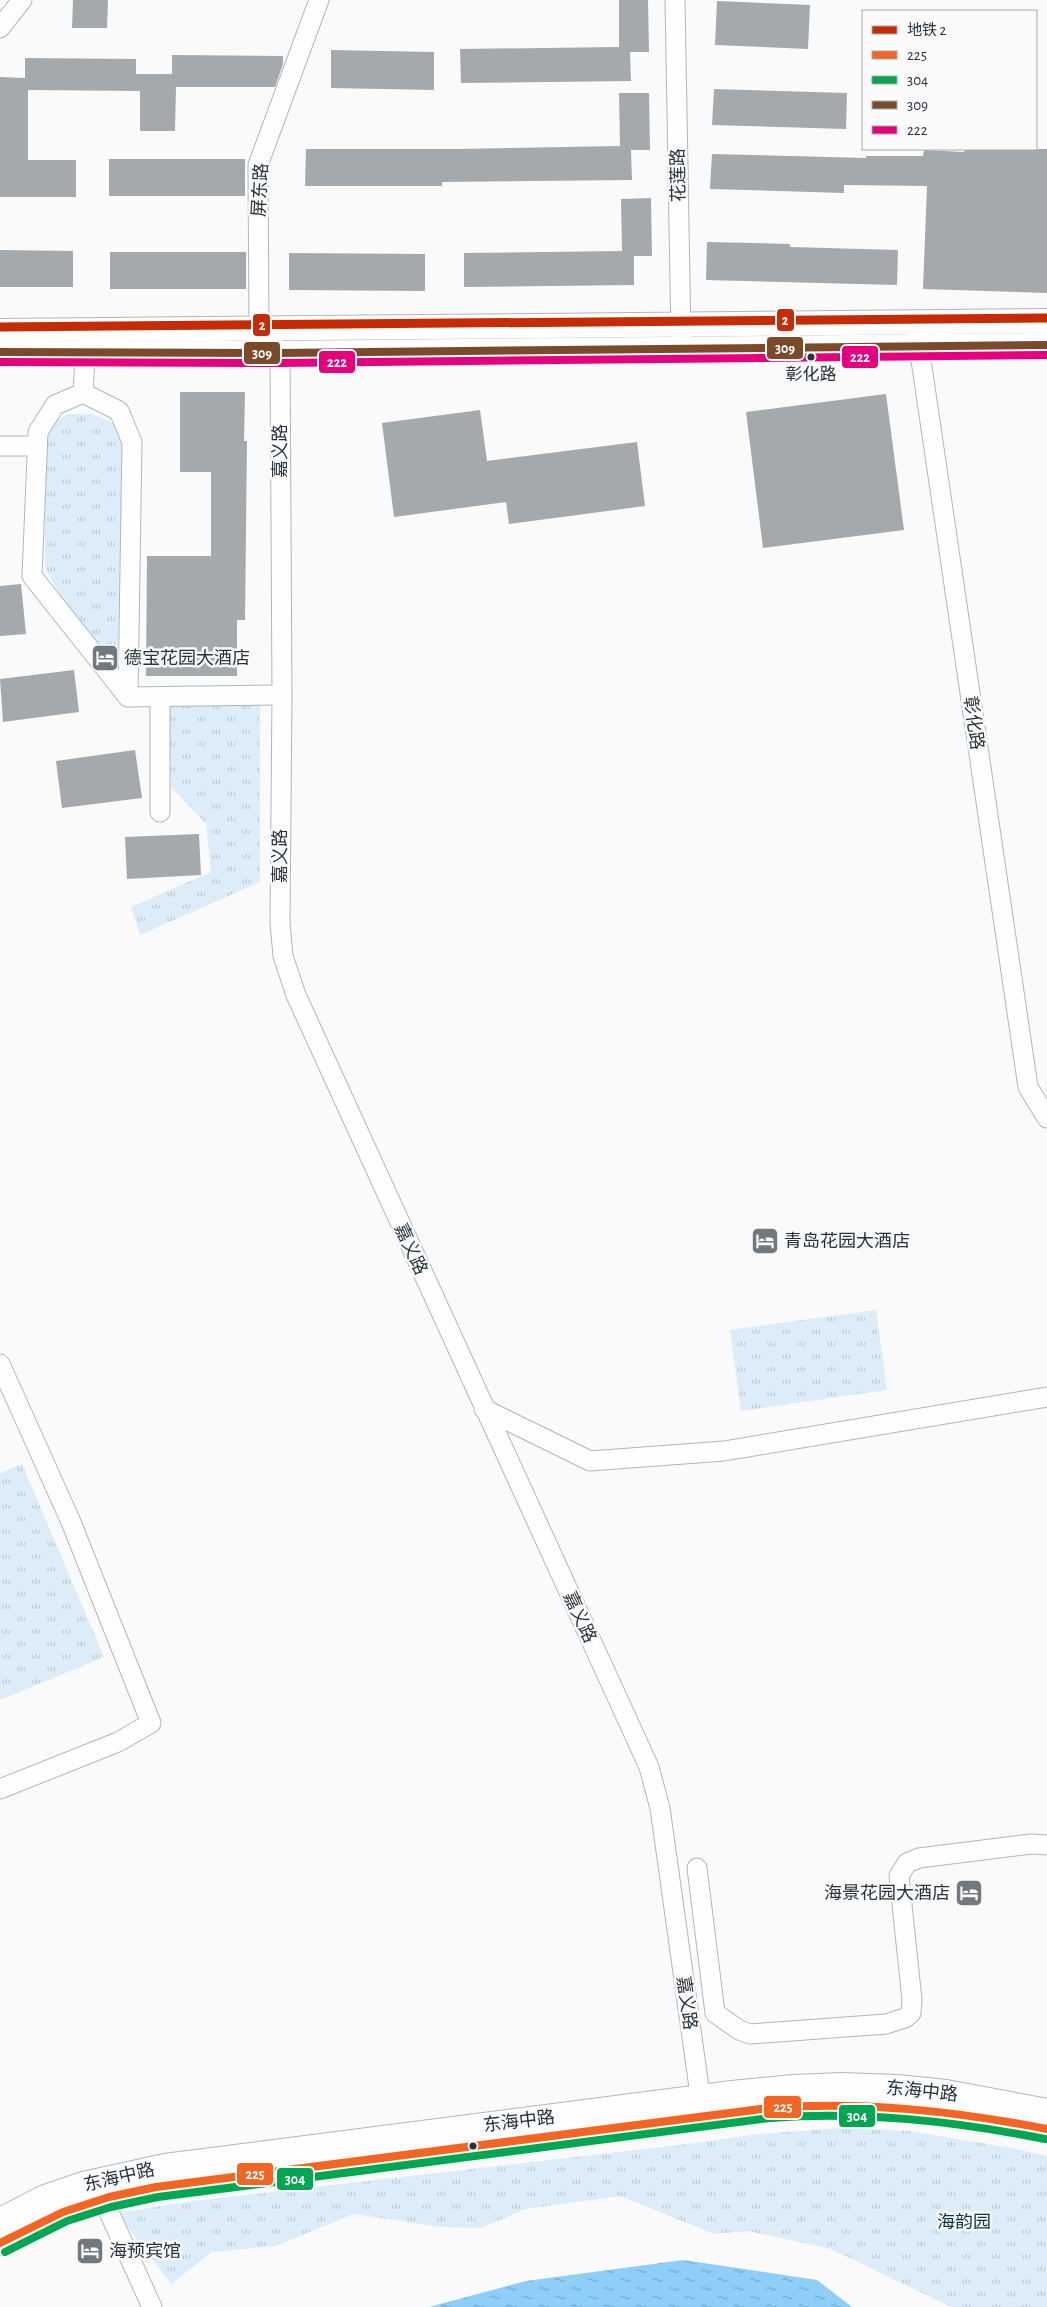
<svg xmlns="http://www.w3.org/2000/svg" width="1047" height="2307" font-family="'Alegreya Sans','Noto Sans SC',sans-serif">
	<defs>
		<pattern id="park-tufts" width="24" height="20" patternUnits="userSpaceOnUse" patternTransform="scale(1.25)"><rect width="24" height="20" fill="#dcedf9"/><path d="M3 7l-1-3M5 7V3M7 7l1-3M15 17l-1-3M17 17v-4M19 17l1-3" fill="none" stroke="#bdccd6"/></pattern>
		<pattern id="water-ripples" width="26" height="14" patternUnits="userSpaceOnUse" patternTransform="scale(1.25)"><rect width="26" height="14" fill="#8ecef7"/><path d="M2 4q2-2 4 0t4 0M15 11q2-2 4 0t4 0" fill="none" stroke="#74a8c9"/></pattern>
	</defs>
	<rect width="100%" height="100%" fill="#fafafa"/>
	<!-- park -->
	<g fill="url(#park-tufts)">
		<polygon points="68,414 92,414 116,424 124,443 118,648 90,650 45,568 45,434 55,421"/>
		<polygon points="260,704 260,882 140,935 131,907 211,872 206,824 171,787 169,706"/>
		<polygon points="876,1310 887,1390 741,1411 730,1330"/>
		<polygon points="22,1464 104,1657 0,1700 0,1473"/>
		<polygon points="842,2128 910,2131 1012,2148 1047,2156 1047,2307 951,2307 831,2249 748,2231 714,2234 620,2196 526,2209 481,2228 441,2227 353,2214 276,2246 212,2252 171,2284 117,2213 193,2201 696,2143 758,2134"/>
	</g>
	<!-- water -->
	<polygon fill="url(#water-ripples)" points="683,2260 817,2280 852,2307 429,2307 526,2281"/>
	<!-- building -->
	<g fill="#a3a9ad">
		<polygon points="73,0 108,0 107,28 72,28"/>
		<polygon points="619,0 648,0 649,52 630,52 631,81 461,83 460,49 619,47"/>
		<polygon points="717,1 810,5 808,49 715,45"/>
		<polygon points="331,50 434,52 434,90 331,88"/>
		<polygon points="172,55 283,56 283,64 275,87 176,87 175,131 140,131 140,91 28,90 28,160 76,160 76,197 0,197 0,77 25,78 25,58 136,59 136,74 172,74"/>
		<polygon points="714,89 847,93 846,129 712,125"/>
		<polygon points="619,93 649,93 650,150 631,150 632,180 442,182 442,186 305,186 306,149 461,149 620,146"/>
		<polygon points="965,149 1047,149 1047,293 923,289 927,186 844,185 844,193 710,189 712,154 866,158 866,156 923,156 924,150 964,152"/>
		<rect x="109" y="159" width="136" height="37"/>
		<polygon points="651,198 652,256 634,256 634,285 464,287 464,253 622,251 621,199"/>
		<polygon points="707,242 790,244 790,247 898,250 897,285 706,280"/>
		<polygon points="0,250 73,251 73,287 0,287"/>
		<rect x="110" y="252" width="136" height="37"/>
		<polygon points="289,253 425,254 425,291 289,290"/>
		<polygon points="180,392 245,392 244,441 247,441 245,620 237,620 237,676 146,676 147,556 211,556 211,472 180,472"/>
		<polygon points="886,394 904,530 763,548 746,412"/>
		<polygon points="480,410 487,461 637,442 645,506 509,524 506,502 394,517 382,423"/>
		<polygon points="21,584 26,634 0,636 0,586"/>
		<polygon points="74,670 79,712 3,722 0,679"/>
		<polygon points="135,750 142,798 62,808 56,761"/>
		<polygon points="199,834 201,875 127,879 125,837"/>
	</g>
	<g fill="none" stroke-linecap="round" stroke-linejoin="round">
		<!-- minor casing -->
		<g stroke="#b0b6ba" stroke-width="21">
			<g id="minor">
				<polyline points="319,0 258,165 259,327 280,353 282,695 280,923 283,956 296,995 649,1767 660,1808 702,2109"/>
				<polyline points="675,0 681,339"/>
				<polyline points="0,28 22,0"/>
				<polyline points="917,333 1028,1087 1047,1118"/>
				<polyline points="86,339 83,393 55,405 38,432 32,576 128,697 282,695"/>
				<polyline points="83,393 119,411 132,442 128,697"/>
				<polyline points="0,446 37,446"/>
				<polyline points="160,697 160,812"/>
				<polyline points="0,1364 71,1522 151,1723 118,1742 0,1789"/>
				<polyline points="484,1409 590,1461 724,1451 1047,1397"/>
				<polyline points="697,1868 715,2013 739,2030 750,2034 886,2024 905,2018 911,2013 912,2000 899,1876 907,1863 919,1858 1031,1844 1047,1845"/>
				<polyline points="103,2199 152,2307"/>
			</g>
		</g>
		<!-- major casing -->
		<g stroke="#b0b6ba" stroke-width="26">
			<g id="major">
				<polyline points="0,331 1047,321"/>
				<polyline points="0,352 280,353 1047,345"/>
				<polyline points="0,2220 45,2197 83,2184 165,2166 732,2093 793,2087 842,2085 897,2087 946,2092 1047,2111"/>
				<path d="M0,2243C16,2235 32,2225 48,2218C88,2201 129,2191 172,2184L769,2108C863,2098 955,2110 1047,2129"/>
			</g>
		</g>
		<!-- minor -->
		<use href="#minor" stroke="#fefefe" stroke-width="19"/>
		<!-- major -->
		<use href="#major" stroke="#fefefe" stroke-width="24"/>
		<!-- bus-1 casing -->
		<g stroke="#fafafa" stroke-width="11">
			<path id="bus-1" d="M0,2243L63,2212L109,2197L156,2187L769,2108C863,2101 954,2111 1047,2129"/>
		</g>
		<!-- bus-2 casing -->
		<g stroke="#fafafa" stroke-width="11">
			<path id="bus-2" d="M5,2252L67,2221L111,2207L158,2197L770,2118C863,2111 953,2121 1045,2139"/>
		</g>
		<!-- bus-3 casing -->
		<g stroke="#fafafa" stroke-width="11">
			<polyline id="bus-3" points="0,352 280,353 1047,345"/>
		</g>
		<!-- bus-4 casing -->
		<g stroke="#fafafa" stroke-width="11">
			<polyline id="bus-4" points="0,362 280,363 1047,355"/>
		</g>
		<!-- bus-1 -->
		<use href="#bus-1" stroke="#f26522" stroke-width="8"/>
		<!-- bus-2 -->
		<use href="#bus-2" stroke="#00a651" stroke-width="8"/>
		<!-- bus-3 -->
		<use href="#bus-3" stroke="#7a4b2a" stroke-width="8"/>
		<!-- bus-4 -->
		<use href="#bus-4" stroke="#e5007d" stroke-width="8"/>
		<!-- metro-1 casing -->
		<g stroke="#fafafa" stroke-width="12">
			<polyline id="metro-1" points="0,327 1047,318"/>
		</g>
		<!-- metro-1 -->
		<use href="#metro-1" stroke="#c42c05" stroke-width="9"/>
	</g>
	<!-- icons -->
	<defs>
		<g id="hotel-square" transform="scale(1.4375)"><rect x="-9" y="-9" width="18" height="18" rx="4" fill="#71797f" stroke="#fafafa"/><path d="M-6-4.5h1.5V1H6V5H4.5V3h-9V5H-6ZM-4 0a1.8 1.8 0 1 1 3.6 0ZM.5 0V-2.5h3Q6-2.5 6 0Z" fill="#fff"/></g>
	</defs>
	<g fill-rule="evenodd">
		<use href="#hotel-square" x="105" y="658"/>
		<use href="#hotel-square" x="765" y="1241"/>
		<use href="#hotel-square" x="969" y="1893"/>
		<use href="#hotel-square" x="90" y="2251"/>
	</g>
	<!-- markers -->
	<g fill="#27343d" stroke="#fafafa" stroke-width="2">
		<circle cx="811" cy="357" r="4.5"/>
		<circle cx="473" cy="2146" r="4.5"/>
	</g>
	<g text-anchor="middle" stroke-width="5" stroke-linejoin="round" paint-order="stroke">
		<!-- bus labels -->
		<g font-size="17" fill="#27343d" stroke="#fafafa">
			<text x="811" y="380">彰化路</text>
		</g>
		<!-- street labels -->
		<g font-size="18" fill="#27343d" stroke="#fafafa">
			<text transform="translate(678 175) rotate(-91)" y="6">花莲路</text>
			<text transform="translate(260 190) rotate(-87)" y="6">屏东路</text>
			<text transform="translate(280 451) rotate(-90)" y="6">嘉义路</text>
			<text transform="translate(974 723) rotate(82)" y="6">彰化路</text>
			<text transform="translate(280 856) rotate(-90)" y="6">嘉义路</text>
			<text transform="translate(411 1249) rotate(65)" y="6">嘉义路</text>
			<text transform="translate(580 1617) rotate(65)" y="6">嘉义路</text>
			<text transform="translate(687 2003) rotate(82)" y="6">嘉义路</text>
			<text transform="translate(922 2091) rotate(6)" y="6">东海中路</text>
			<text transform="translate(519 2121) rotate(-7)" y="6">东海中路</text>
			<text transform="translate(119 2177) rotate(-13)" y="6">东海中路</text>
		</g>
		<!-- poi labels -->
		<g font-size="18" fill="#27343d" stroke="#fafafa" text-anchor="start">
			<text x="124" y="664">德宝花园大酒店</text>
			<text x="784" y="1247">青岛花园大酒店</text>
			<text x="950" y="1899" text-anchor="end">海景花园大酒店</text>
			<text x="109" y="2257">海预宾馆</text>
		</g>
		<!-- park labels -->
		<g font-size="18" fill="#0a334b" stroke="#fafafa">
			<text x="964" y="2228">海韵园</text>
		</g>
	</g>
	<g stroke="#fafafa" stroke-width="2">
		<rect x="776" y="308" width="19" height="24" rx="5" fill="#c42c05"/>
		<rect x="252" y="313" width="19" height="24" rx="5" fill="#c42c05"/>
		<rect x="766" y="336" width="38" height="24" rx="5" fill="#7a4b2a"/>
		<rect x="243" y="341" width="38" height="24" rx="5" fill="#7a4b2a"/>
		<rect x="841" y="345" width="38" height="24" rx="5" fill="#e5007d"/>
		<rect x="318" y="350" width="38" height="24" rx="5" fill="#e5007d"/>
		<rect x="763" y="2095" width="39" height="24" rx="5" fill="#f26522"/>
		<rect x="838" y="2104" width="38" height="24" rx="5" fill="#00a651"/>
		<rect x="236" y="2162" width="38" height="24" rx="5" fill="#f26522"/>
		<rect x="276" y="2167" width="38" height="24" rx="5" fill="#00a651"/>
	</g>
	<g font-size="14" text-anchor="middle" font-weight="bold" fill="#fff">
		<text x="785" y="325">2</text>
		<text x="262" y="330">2</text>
		<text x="785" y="353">309</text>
		<text x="262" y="358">309</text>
		<text x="860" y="362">222</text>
		<text x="337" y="367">222</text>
		<text x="783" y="2112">225</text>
		<text x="857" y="2121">304</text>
		<text x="255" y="2179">225</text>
		<text x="295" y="2184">304</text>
	</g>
	<!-- legend -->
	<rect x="862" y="10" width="175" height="140" fill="#fafafa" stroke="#a6abae"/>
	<rect x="872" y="26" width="25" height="8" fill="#c42c05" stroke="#a6abae"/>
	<text x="907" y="35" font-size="15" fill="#27343d">地铁 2</text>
	<rect x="872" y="51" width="25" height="8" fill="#f26522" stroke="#a6abae"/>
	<text x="907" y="60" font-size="15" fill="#27343d">225</text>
	<rect x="872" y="76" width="25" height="8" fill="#00a651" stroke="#a6abae"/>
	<text x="907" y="85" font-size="15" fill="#27343d">304</text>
	<rect x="872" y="101" width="25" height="8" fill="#7a4b2a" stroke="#a6abae"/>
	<text x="907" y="110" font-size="15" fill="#27343d">309</text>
	<rect x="872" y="126" width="25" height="8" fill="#e5007d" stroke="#a6abae"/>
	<text x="907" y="135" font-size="15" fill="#27343d">222</text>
</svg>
